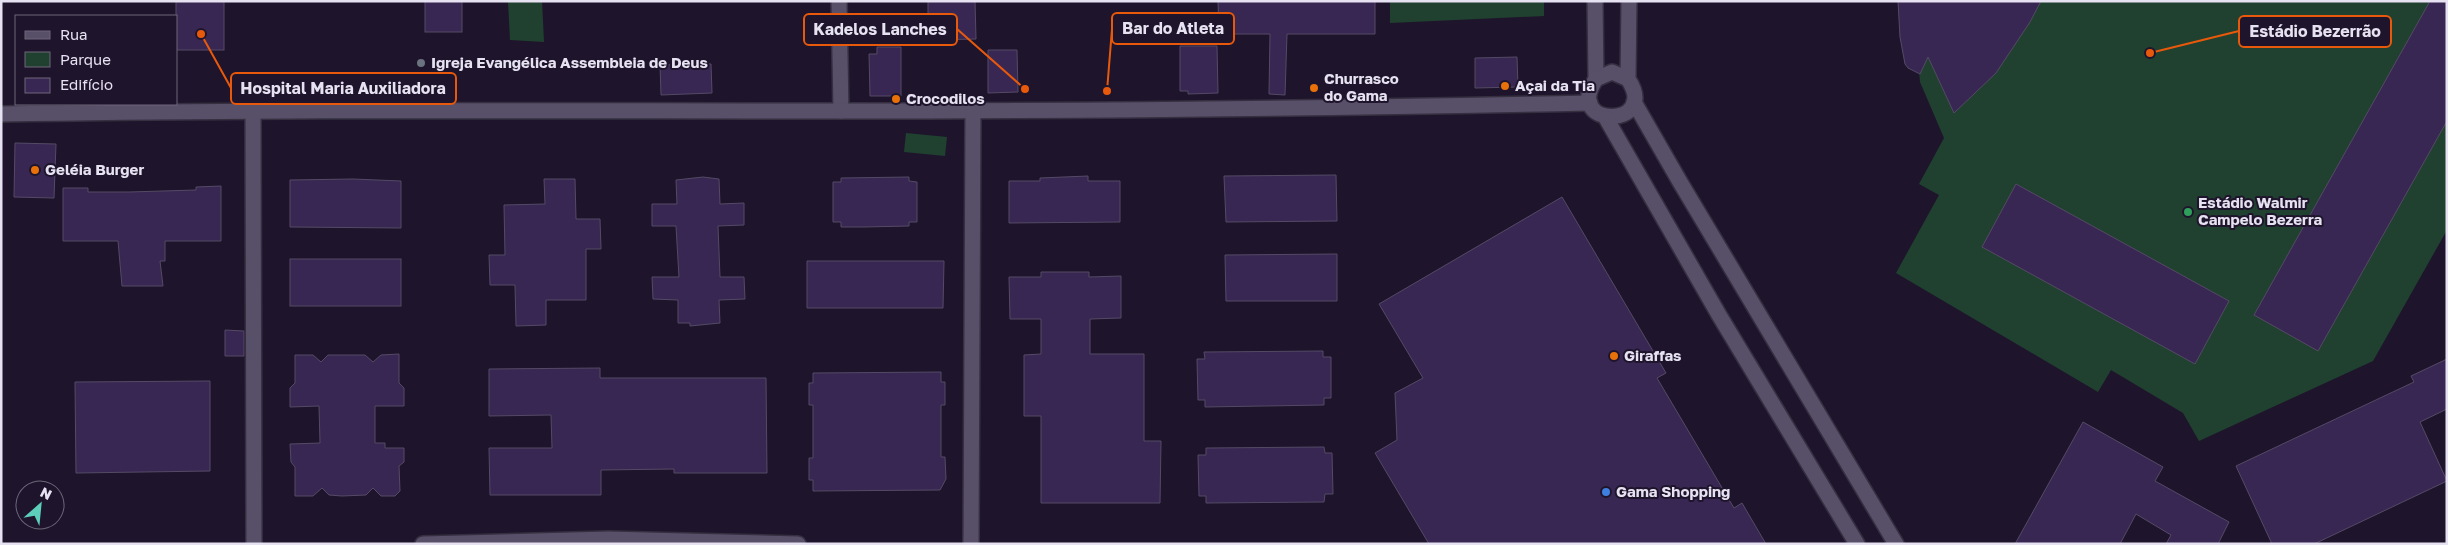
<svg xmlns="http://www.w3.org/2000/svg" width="2448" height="545" font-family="'Golos Text',sans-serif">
	<rect width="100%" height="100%" fill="#1e152c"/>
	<!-- park -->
	<g fill="#20412f">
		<polygon points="508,1 542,1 544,42 510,40"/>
		<polygon points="1390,1 1544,1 1544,16 1390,23"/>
		<polygon points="1925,1 2447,1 2447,230 2373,361 2199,441 2183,413 2111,370 2098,392 1896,273 1939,195 1919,184 1944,138 1920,82 1916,33"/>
		<polygon points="906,133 947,137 945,156 904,152"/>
	</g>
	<!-- building -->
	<g fill="#392753" stroke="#544a65">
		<rect x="176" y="1" width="48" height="49"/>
		<rect x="425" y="1" width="37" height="31"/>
		<polygon points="928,1 975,1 976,39 928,40"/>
		<polygon points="1218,1 1375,1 1375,34 1287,34 1285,95 1269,94 1270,34 1219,34"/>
		<polygon points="1898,1 2041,1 2030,22 1996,73 1954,113 1928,57 1920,74 1908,68 1905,64 1900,37"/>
		<polygon points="2430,1 2447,1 2447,121 2318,351 2254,315"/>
		<polygon points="1180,46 1217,46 1218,93 1188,94 1188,91 1180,91"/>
		<polygon points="877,47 901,47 901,96 870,96 869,54 877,54"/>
		<polygon points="988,50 1017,50 1018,92 988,93"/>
		<polygon points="1517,57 1518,87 1475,88 1475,58"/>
		<polygon points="711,64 712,93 661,95 660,65"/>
		<polygon points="15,143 56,144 54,198 14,197"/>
		<polygon points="1336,175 1337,221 1226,222 1224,176"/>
		<polygon points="1088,176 1088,181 1120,181 1120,222 1009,223 1009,181 1040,181 1040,178"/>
		<polygon points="703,177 719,179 720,204 744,203 744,225 718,226 720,277 744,277 745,299 719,300 720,323 690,326 690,323 678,323 678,300 653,299 652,277 679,277 676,226 652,226 652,204 677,204 676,180"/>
		<polygon points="909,177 909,181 917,182 917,222 909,222 909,226 864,227 841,227 841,222 833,222 833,182 841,182 841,178"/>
		<polygon points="353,179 401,181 401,228 290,227 290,180"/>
		<polygon points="544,179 575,179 576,219 600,219 601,249 586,249 586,300 546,300 546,325 516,326 515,285 490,285 489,255 505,255 504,205 545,204"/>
		<polygon points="2016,184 2229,301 2195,364 1982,247"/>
		<polygon points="221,186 221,241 165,241 165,261 160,261 163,286 122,286 118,241 63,241 63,188 88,188 88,192 129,192 196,190 196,187"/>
		<polygon points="1562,197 1666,373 1657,378 1734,508 1742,503 1766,544 1429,544 1375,453 1397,440 1395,393 1423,378 1379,304"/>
		<polygon points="1337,254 1337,301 1226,301 1225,255"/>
		<rect x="290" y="259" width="111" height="47"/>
		<polygon points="807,261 944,261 943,308 807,308"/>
		<polygon points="1041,272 1089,272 1089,277 1121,276 1121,318 1090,319 1090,354 1144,354 1144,441 1161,441 1160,503 1041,503 1041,416 1024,416 1024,355 1041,354 1041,319 1010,319 1009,277 1041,277"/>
		<polygon points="225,330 244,331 244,356 225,356"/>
		<polygon points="1323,351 1323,357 1331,357 1331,398 1324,398 1324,405 1205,407 1205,400 1198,400 1197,359 1205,359 1204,352"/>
		<polygon points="399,354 399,383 404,388 404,406 375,406 375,443 385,443 385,448 404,448 404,462 399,466 400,491 395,496 381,496 373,488 366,495 342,496 329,495 322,488 313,496 295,496 295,467 291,462 290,444 320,443 319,406 290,407 290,388 295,383 295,355 313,355 321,362 328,355 365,355 373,362 381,355"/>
		<polygon points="2447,359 2447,409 2420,422 2447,481 2314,544 2272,544 2236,466 2414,382 2411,376"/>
		<polygon points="600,368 600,378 766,378 767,473 674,473 674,469 601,470 601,495 490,495 489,448 552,448 551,415 489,416 489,369"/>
		<polygon points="941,372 941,382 945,382 945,405 941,405 941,457 945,457 946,479 940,490 813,491 813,480 809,480 809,458 813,458 813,405 809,405 809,383 813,383 813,373"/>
		<polygon points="210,381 210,471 76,473 75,382"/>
		<polygon points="2083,422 2163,467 2155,481 2229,522 2218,544 2166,544 2171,535 2136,514 2120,544 2015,544"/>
		<polygon points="1324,447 1325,453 1332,453 1333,494 1325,494 1324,502 1206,503 1206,496 1199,496 1198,455 1206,455 1206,448"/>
	</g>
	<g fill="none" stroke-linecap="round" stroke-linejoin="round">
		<!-- minor casing -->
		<g stroke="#352f40" stroke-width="18">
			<g id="minor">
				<polyline points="839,1 841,111"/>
				<polyline points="1595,1 1596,79"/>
				<path d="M1628,79L1612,72L1596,79C1562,129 1661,129 1628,79L1629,1"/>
				<polyline points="1634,102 1680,182 1896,544"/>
				<polyline points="253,110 254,544"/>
				<path d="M1,114C281,109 560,111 840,111C1090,111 1340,108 1590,103"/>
				<polyline points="1606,118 1719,315 1857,544"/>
				<polyline points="423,544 608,539 798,544"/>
				<polyline points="971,544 973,111"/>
			</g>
		</g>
		<!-- minor -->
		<use href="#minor" stroke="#584f69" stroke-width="15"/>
	</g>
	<!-- markers -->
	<circle fill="#6b7280" stroke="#1e152c" stroke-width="2" cx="421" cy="63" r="5"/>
	<g fill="#e8710a" stroke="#1e152c" stroke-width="2">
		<circle cx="1505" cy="86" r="5"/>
		<circle cx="1314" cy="88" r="5"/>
		<circle cx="896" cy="99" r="5"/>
		<circle cx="35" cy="170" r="5"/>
		<circle cx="1614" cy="356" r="5"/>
	</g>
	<circle fill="#2e9e5b" stroke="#1e152c" stroke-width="2" cx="2188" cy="212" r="5"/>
	<circle fill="#3f7fe0" stroke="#1e152c" stroke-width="2" cx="1606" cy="492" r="5"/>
	<g text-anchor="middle" stroke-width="4" stroke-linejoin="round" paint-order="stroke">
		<!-- poi labels -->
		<g font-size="15" font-weight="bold" fill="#e7e2f2" stroke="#1e152c" text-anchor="start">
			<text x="431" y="68">Igreja Evangélica Assembleia de Deus</text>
			<text x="1324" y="84">Churrasco<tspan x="1324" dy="17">do Gama</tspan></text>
			<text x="1515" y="91">Açai da Tia</text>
			<text x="906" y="104">Crocodilos</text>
			<text x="45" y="175">Geléia Burger</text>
			<text x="2198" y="208">Estádio Walmir<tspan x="2198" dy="17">Campelo Bezerra</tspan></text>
			<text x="1624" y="361">Giraffas</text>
			<text x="1616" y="497">Gama Shopping</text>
		</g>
	</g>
	<!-- callouts -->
	<path fill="none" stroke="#e8590c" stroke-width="2" d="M1107 91L1112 29M1025 89L957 29M2150 53L2239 31M201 34L231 88"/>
	<g fill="#e8590c" stroke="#1e152c" stroke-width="2">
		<circle cx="1107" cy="91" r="5"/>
		<circle cx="1025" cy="89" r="5"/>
		<circle cx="2150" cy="53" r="5"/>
		<circle cx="201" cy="34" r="5"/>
	</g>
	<g fill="#1e152c" stroke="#e8590c" stroke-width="2">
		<rect x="1112" y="13" width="122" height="31" rx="5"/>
		<rect x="804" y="14" width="153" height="31" rx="5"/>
		<rect x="2239" y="16" width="152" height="31" rx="5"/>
		<rect x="231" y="73" width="225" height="31" rx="5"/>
	</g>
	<g font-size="16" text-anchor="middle" font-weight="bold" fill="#e7e2f2">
		<text x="1173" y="34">Bar do Atleta</text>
		<text x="880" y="35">Kadelos Lanches</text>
		<text x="2315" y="37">Estádio Bezerrão</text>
		<text x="343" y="94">Hospital Maria Auxiliadora</text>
	</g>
	<!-- border -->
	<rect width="2448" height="545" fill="none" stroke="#e7e2f2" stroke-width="5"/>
	<!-- legend -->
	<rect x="15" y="15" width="162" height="90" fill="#1e152c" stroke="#6e677b"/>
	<rect x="25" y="31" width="25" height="8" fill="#584f69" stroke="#6e677b"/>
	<text x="60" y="40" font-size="15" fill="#e7e2f2">Rua</text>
	<rect x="25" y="52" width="25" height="15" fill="#20412f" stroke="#6e677b"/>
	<text x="60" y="65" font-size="15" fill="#e7e2f2">Parque</text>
	<rect x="25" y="78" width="25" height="15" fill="#392753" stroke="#6e677b"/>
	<text x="60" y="90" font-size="15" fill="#e7e2f2">Edifício</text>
	<!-- north arrow -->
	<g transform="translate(40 505) rotate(27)"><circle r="24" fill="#1e152c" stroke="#6e677b"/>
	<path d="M0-4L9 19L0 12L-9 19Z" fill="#5cceba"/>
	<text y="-8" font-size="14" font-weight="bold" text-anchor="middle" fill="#e7e2f2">N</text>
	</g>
</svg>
